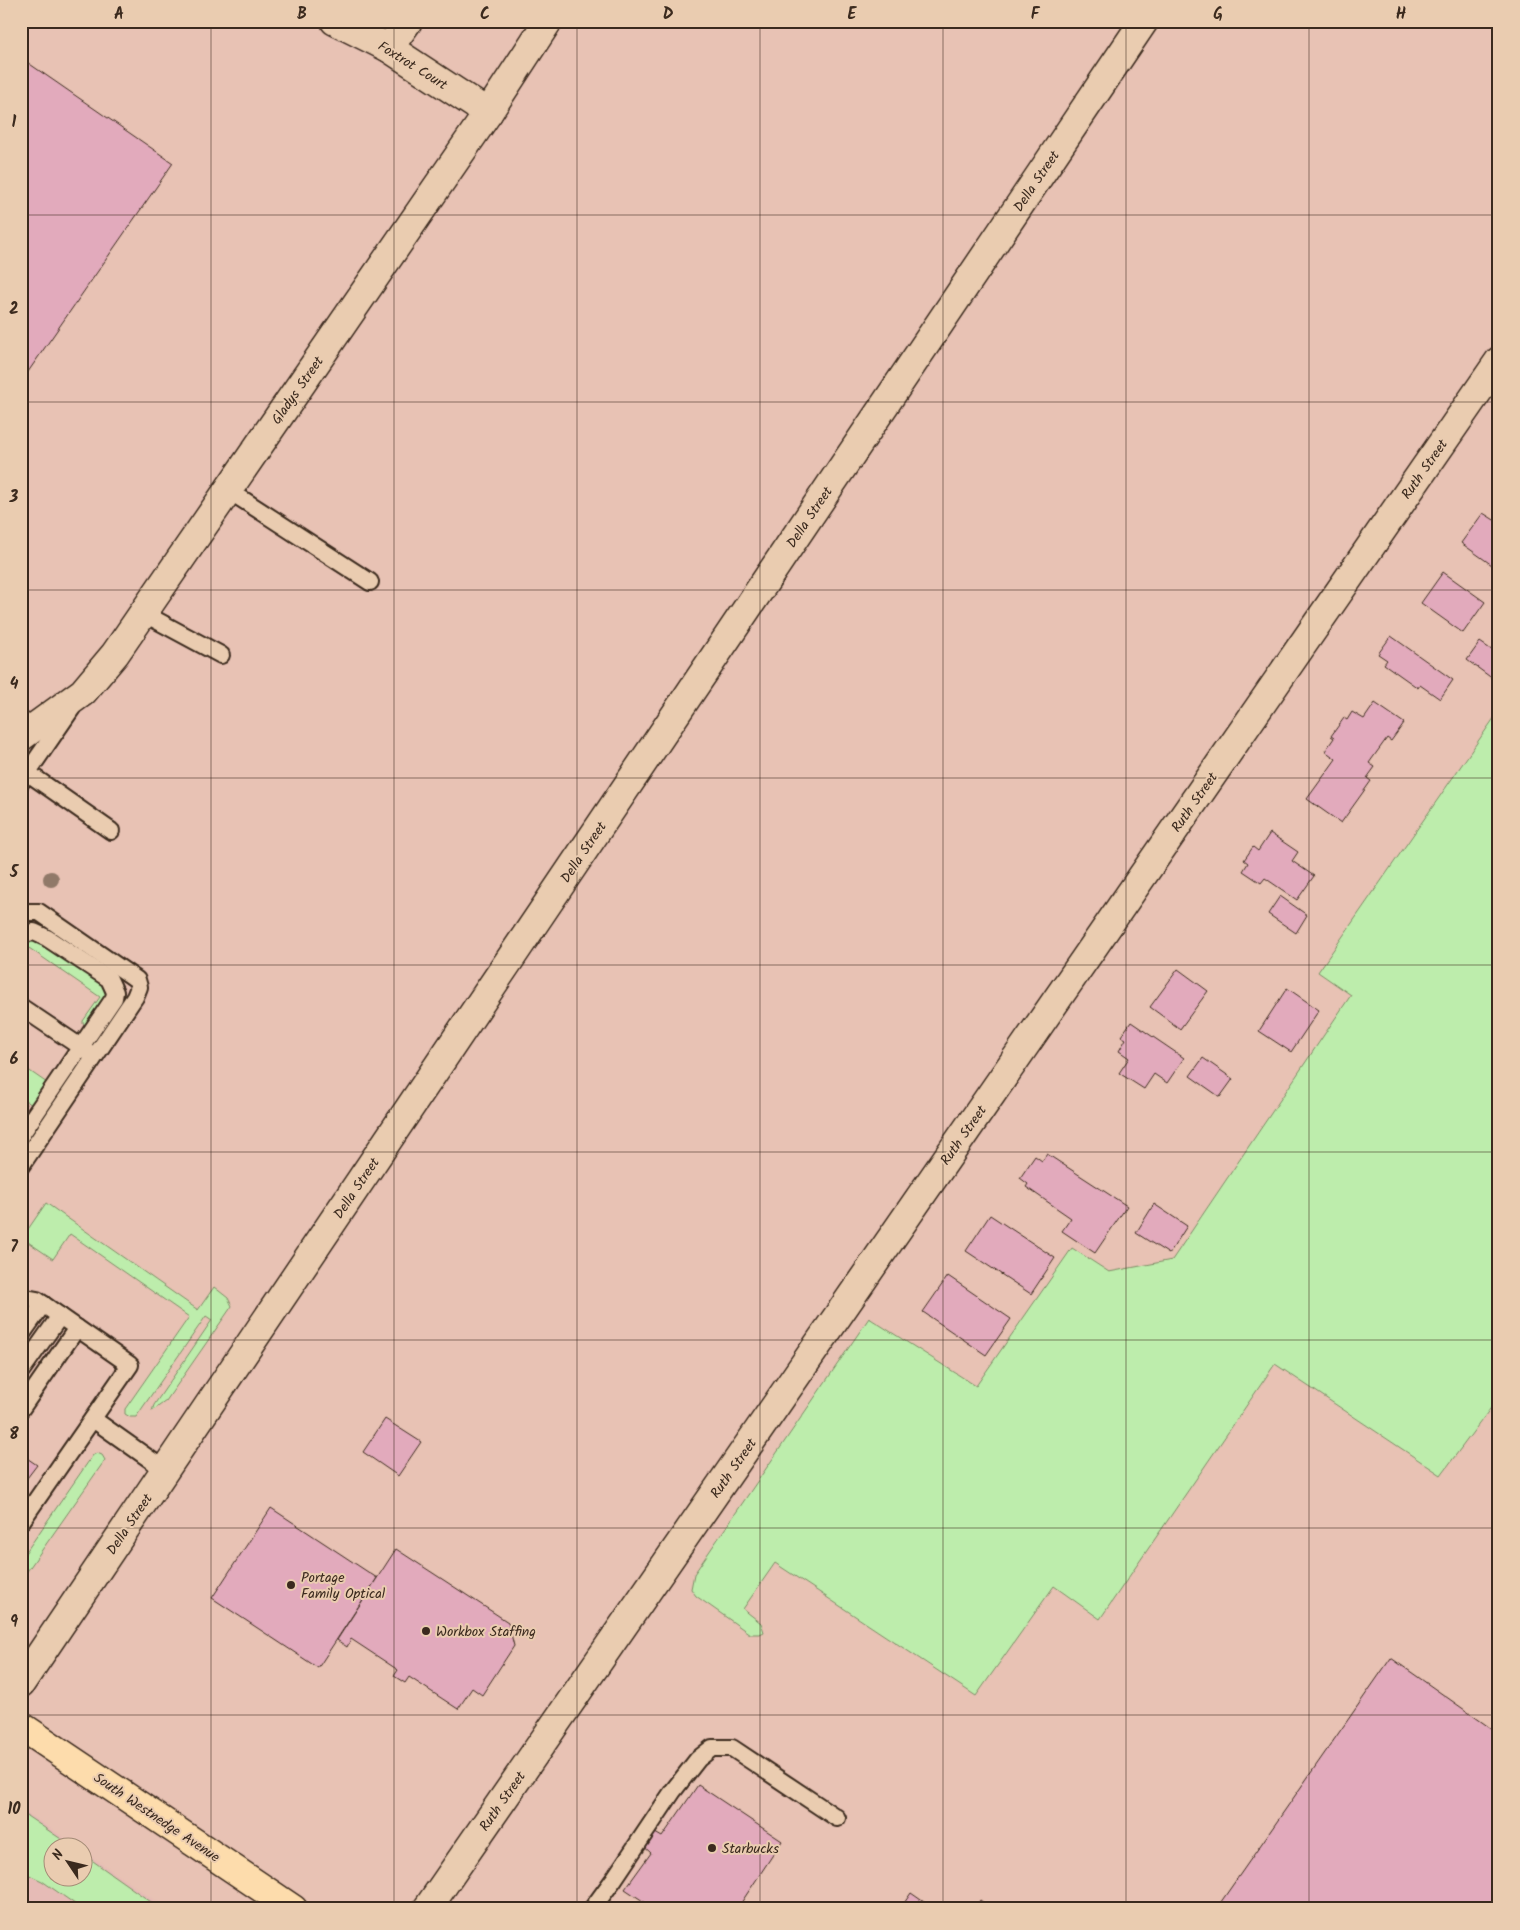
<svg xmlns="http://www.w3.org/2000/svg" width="1520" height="1930" font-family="Kalam,sans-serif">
	<rect width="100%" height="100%" fill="#e8c2b4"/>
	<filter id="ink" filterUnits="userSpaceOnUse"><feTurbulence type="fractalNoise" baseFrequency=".02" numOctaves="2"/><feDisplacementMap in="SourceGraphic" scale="10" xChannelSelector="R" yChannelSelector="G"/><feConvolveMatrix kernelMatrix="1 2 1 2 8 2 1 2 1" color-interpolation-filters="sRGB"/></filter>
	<g filter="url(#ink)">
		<!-- built -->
		<polygon fill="#e6bbb6" points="21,1809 78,1847 52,1848 52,1878 82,1878 83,1851 167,1909 21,1909"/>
		<!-- green -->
		<g fill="#bdedac" stroke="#7c8c65">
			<polygon points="1499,711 1499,1397 1441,1475 1275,1364 1100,1619 1054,1586 976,1696 775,1563 743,1609 761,1623 764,1632 760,1634 750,1634 696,1596 691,1589 694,1574 869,1318 976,1386 1072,1248 1109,1272 1172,1260 1351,995 1318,972"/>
			<polygon points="35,940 105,983 110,991 87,1025 83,1024 83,1021 100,997 29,948 21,957 21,943"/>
			<polygon points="21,1065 47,1083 32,1105 21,1097"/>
			<polygon points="46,1203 198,1310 214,1287 228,1298 232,1306 166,1401 152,1411 154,1405 212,1320 206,1316 136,1417 130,1417 125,1414 125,1409 189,1317 70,1234 53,1259 22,1238"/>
			<polygon points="97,1453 102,1455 105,1460 21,1580 21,1559 93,1455"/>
			<polygon points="21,1812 73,1847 52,1848 52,1878 82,1878 83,1854 161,1909 82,1909 42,1881 21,1871"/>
		</g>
		<!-- building -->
		<g fill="#e2aabc" stroke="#3b2a1e">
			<polygon points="21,58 173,163 21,382"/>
			<polygon points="1483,513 1499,523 1499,570 1461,543"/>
			<polygon points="1443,572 1485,602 1463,633 1421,603"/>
			<polygon points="1391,636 1453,680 1440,699 1420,685 1418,688 1384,664 1387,660 1378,654"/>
			<polygon points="1480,642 1499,655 1499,671 1493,679 1467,660"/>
			<polygon points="1375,703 1404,723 1391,741 1387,738 1369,763 1375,767 1367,778 1371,781 1341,823 1307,799 1336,759 1325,751 1334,738 1331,736 1344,718 1347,720 1352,712 1364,719"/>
			<polygon points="1270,833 1298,852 1292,861 1314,876 1297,900 1265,878 1261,883 1243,871 1248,863 1244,860 1253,847 1258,851"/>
			<polygon points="1280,896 1307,915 1296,933 1268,914"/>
			<polygon points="1178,969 1208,991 1180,1029 1150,1007"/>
			<polygon points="1287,988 1319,1010 1291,1052 1259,1031"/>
			<polygon points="1131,1022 1184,1058 1167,1083 1154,1074 1144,1089 1119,1073 1129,1058 1119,1051 1126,1039 1121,1036"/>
			<polygon points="1203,1058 1233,1079 1220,1097 1190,1076"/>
			<polygon points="21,1100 27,1104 21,1112"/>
			<polygon points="1047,1154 1127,1206 1095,1253 1062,1231 1071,1218 1026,1187 1028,1184 1020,1178 1035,1156 1042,1161"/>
			<polygon points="1154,1204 1187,1226 1169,1254 1136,1233"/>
			<polygon points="990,1215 1055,1258 1031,1294 966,1251"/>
			<polygon points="948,1276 1011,1319 986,1355 923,1312"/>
			<polygon points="385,1419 421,1442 398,1476 363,1452"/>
			<polygon points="21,1454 37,1465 21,1486"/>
			<polygon points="271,1508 377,1578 318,1668 212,1598"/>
			<polygon points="396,1549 508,1622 514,1646 482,1695 472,1688 458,1709 409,1677 405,1683 394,1676 398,1670 351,1639 347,1647 337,1640"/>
			<polygon points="1391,1658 1499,1734 1499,1909 1216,1909"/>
			<polygon points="698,1785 782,1841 737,1909 655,1909 625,1889 651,1853 640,1843 650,1830 662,1837"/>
			<polygon points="911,1893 934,1909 900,1909"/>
			<polygon points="980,1900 992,1909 974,1909"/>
		</g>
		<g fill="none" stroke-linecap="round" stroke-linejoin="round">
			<!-- lane casing -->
			<g stroke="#3b2a1e" stroke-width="20">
				<g id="lane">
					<polyline points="228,490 370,582"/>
					<polyline points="143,613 221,655"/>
					<polyline points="28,773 111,831"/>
					<polyline points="21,782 72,708"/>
					<polyline points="21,914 25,912 39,912 130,975 137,980 139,987 135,997 21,1166"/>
					<polyline points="21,934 34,932 47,938 109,979 115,992 114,998 21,1135"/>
					<polyline points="21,1007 88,1052"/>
					<polyline points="21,1297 37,1300 130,1365 21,1522"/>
					<polyline points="21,1335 43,1304"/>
					<polyline points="21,1371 60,1316"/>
					<polyline points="21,1409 77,1328"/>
					<polyline points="93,1419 165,1470"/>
					<polyline points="592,1909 614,1879 673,1791 698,1759 712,1748 732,1748 837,1818"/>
				</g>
			</g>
			<!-- street casing -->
			<g stroke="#3b2a1e" stroke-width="31">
				<g id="street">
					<polyline points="335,21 389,48 488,113"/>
					<polyline points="389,48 408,21"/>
					<polyline points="21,737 83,692 115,654 488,113 548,21"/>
					<polyline points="21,1683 1144,21"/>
					<polyline points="427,1909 1499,361"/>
				</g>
			</g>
			<!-- primary casing -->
			<g stroke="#3b2a1e" stroke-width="31">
				<polyline id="primary" points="21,1726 293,1909"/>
			</g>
			<!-- lane -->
			<use href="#lane" stroke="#eaccb0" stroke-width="16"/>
			<!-- street -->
			<use href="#street" stroke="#eaccb0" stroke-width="28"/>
			<!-- primary -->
			<use href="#primary" stroke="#fddcac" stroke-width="28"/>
		</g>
		<!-- trees -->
		<circle fill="#907969" cx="51" cy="879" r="8"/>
	</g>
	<!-- grid -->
	<path fill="none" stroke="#3b2a1e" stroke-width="1" stroke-opacity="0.55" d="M211,21V1909M394,21V1909M577,21V1909M760,21V1909M943,21V1909M1126,21V1909M1309,21V1909M21,215H1499M21,402H1499M21,590H1499M21,778H1499M21,965H1499M21,1152H1499M21,1340H1499M21,1528H1499M21,1715H1499"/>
	<!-- markers -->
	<g fill="#3b2a1e" stroke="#eaccb0" stroke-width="2">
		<circle cx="291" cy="1585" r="5"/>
		<circle cx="426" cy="1631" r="5"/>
		<circle cx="712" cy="1848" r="5"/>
	</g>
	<g text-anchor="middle" stroke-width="4" stroke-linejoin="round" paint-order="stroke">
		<!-- street labels -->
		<g font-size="14" fill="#3b2a1e" stroke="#eaccb0">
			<text transform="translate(413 65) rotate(32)" y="5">Foxtrot Court</text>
			<text transform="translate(1036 181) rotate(-56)" y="5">Della Street</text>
			<text transform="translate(297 390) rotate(-55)" y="5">Gladys Street</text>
			<text transform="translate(1424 469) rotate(-55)" y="5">Ruth Street</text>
			<text transform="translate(809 517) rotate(-56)" y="5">Della Street</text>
			<text transform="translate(1194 802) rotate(-55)" y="5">Ruth Street</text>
			<text transform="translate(583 852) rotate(-56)" y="5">Della Street</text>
			<text transform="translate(963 1135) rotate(-55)" y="5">Ruth Street</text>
			<text transform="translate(356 1188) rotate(-56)" y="5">Della Street</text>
			<text transform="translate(733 1468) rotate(-55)" y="5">Ruth Street</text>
			<text transform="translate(129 1524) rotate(-56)" y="5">Della Street</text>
			<text transform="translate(502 1801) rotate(-55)" y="5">Ruth Street</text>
			<text transform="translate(157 1817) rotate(34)" y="5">South Westnedge Avenue</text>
		</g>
		<!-- poi labels -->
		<g font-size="14" fill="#3b2a1e" stroke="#eaccb0" text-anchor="start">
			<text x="301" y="1582">Portage<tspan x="301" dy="16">Family Optical</tspan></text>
			<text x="436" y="1636">Workbox Staffing</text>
			<text x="722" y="1853">Starbucks</text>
		</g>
	</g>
	<!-- margin -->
	<rect width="1520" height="1930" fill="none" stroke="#eaccb0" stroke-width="55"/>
	<!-- north arrow -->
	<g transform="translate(68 1862) rotate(305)"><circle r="24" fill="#eaccb0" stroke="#a48b76"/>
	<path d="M0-4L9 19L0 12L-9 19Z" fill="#3b2a1e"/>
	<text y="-8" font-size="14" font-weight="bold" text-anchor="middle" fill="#3b2a1e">N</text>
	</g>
	<rect x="28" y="28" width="1464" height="1874" fill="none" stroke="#3b2a1e" stroke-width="2"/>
	<g font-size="16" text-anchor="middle" font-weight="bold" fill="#3b2a1e">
		<text x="119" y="19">A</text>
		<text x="302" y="19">B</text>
		<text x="485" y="19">C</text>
		<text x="668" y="19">D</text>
		<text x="852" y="19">E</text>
		<text x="1035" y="19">F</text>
		<text x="1218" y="19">G</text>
		<text x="1401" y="19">H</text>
		<text x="14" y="127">1</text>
		<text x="14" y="314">2</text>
		<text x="14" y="502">3</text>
		<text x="14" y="689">4</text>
		<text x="14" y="877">5</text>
		<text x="14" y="1064">6</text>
		<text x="14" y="1252">7</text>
		<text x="14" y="1439">8</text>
		<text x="14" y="1627">9</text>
		<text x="14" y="1814">10</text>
	</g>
</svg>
